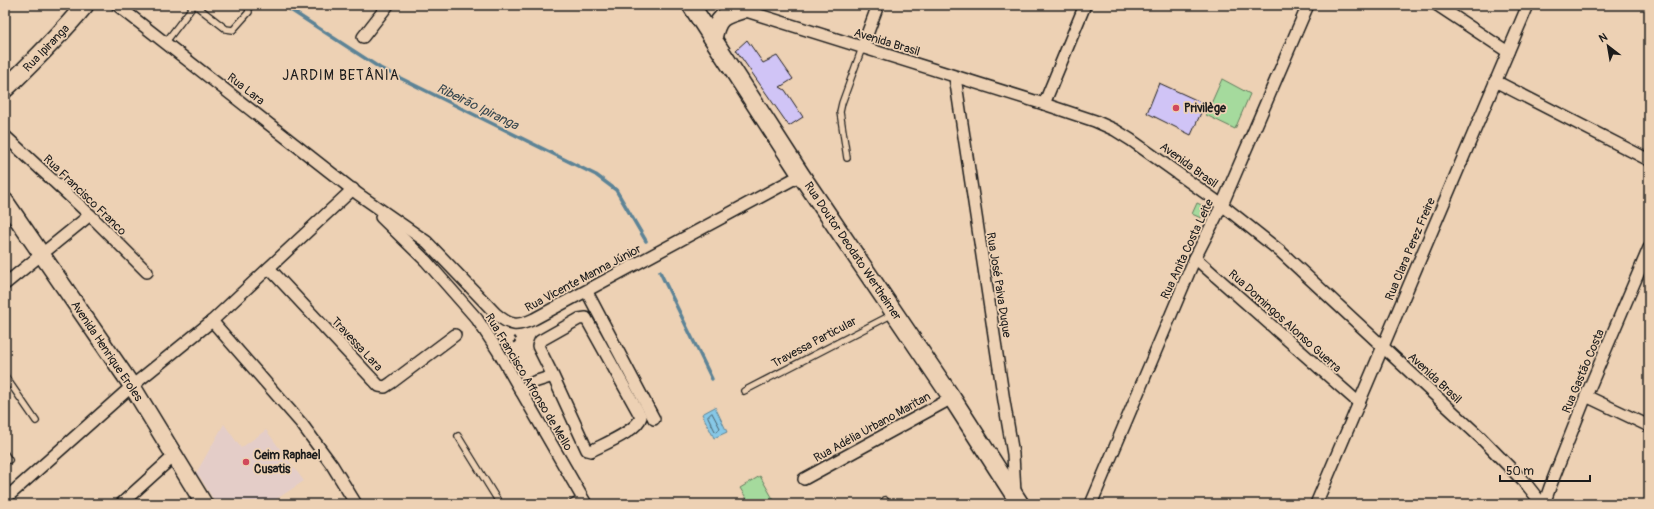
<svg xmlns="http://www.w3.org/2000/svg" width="1654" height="509" font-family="Pangolin,sans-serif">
	<rect width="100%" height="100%" fill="#edd1b4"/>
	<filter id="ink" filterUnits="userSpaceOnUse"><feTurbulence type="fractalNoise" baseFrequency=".025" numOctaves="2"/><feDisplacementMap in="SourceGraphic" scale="8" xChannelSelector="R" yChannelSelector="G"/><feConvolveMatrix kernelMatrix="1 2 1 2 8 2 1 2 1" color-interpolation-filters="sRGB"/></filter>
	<g filter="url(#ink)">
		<!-- built -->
		<polygon fill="#e4cdc8" points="224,424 241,448 266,430 304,481 269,504 216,504 200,477 195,475"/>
		<!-- green -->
		<g fill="#a5da9d" stroke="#607b5c">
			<polygon points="1222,79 1250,94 1235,129 1206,115"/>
			<polygon points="1197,203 1206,207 1201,218 1192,214"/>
			<polygon points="760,476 776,504 750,504 740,488"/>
		</g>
		<!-- water -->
		<polygon fill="#87c8e7" stroke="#5c8396" points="715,407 727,432 714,438 702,414"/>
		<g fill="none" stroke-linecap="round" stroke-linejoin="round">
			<!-- shore -->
			<polygon stroke="#47616d" stroke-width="1" points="712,413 720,428 717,432 715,431 708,417"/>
			<!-- stream -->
			<g stroke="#5c8396" stroke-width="3.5">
				<polyline points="283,5 380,68 596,175 616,190 646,241"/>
				<polyline points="660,272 712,379"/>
			</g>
		</g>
		<!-- building -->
		<g fill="#d0c4f6" stroke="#1c1c1c">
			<polygon points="747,40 763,63 777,56 793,79 780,87 785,90 803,117 789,126 736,50"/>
			<polygon points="1159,83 1205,104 1191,135 1147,113"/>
		</g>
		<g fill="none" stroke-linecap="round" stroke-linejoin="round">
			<!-- lane casing -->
			<g stroke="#1c1c1c" stroke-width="8">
				<g id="lane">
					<polyline points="195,5 226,29 233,30 249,12 248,5"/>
					<polyline points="165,43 194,5"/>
					<polyline points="847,158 840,112 842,103 862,48"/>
					<polyline points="5,376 36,421"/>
					<polyline points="744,391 893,314"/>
					<polyline points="458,436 500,504"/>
					<polyline points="5,454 9,460"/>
					<polyline points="885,500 888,504"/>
					<polyline points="571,504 582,497"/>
				</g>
			</g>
			<!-- street casing -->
			<g stroke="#1c1c1c" stroke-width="14">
				<g id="street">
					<path d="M117,5L358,194L427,242L496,314C510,326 517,327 534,319L801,175"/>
					<polyline points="727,5 1044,104 1095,121 1115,130 1131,140 1222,205 1281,252 1481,438 1527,485 1542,504"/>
					<polyline points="1437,5 1508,52"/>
					<polyline points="363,37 388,5"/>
					<polyline points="862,48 878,5"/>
					<polyline points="955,77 1004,401 1013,454 1015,494"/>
					<polyline points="1495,81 1649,160"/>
					<polyline points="1044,104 1085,5"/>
					<polyline points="5,136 90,215 147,272"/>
					<polyline points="381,217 426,261 477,319 498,351 586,504"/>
					<polyline points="1195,258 1359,403"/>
					<polyline points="269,268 379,386 385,387 391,383 455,335"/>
					<polyline points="5,284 90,215"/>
					<polyline points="587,292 654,419"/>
					<polyline points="212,321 301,423 332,465 356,504"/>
					<path d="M521,391L534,382L553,376L538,346L540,341L579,319L586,318L641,417C637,431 604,444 591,451L587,450L553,376"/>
					<polyline points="1586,396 1649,426"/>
					<polyline points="804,479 952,398"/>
					<polyline points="5,499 132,386 212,321 353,189"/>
					<polyline points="121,504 174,456"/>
					<polyline points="1091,504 1195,258 1222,205 1308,5"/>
					<polyline points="1316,504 1528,5"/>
					<polyline points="1544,504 1550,487 1586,396 1649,248"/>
				</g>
			</g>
			<!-- secondary casing -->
			<g stroke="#1c1c1c" stroke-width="19">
				<polyline id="secondary" points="5,201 132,386 204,504"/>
			</g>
			<!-- primary casing -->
			<g stroke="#1c1c1c" stroke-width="20">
				<g id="primary">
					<polyline points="691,5 801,175 952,398 1020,504"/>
					<path d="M713,38C718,17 722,16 742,10"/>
					<path d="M5,89C33,62 60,35 85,5"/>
				</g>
			</g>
			<!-- path -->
			<polyline stroke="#1c1c1c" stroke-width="2" stroke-dasharray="3 3" stroke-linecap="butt" points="508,346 517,340 513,335"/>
			<!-- lane -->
			<use href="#lane" stroke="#edd1b4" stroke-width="5.5"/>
			<!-- street -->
			<use href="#street" stroke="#edd1b4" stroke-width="11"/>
			<!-- secondary -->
			<use href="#secondary" stroke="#edd1b4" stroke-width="16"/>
			<!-- primary -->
			<use href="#primary" stroke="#edd1b4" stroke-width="17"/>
		</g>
	</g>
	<!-- markers -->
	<g fill="#d1495b" stroke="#edd1b4" stroke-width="1.5">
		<circle cx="1176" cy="108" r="4"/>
		<circle cx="246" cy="462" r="4"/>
	</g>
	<g text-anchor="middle" stroke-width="3.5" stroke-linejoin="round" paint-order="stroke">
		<!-- street labels -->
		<g font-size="12" fill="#1c1c1c" stroke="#edd1b4">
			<text transform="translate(887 42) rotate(17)" y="4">Avenida Brasil</text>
			<text transform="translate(46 48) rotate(-46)" y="4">Rua Ipiranga</text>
			<text transform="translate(246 89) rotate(38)" y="4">Rua Lara</text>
			<text transform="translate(1189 165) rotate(36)" y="4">Avenida Brasil</text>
			<text transform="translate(85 195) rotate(44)" y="4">Rua Francisco Franco</text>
			<text transform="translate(1187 249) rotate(-65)" y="4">Rua Anita Costa Leite</text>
			<text transform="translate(1410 249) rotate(-67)" y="4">Rua Clara Perez Freire</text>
			<text transform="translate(853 251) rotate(56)" y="4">Rua Doutor Deodato Wertheimer</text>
			<text transform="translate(583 278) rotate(-28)" y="4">Rua Vicente Manna Júnior</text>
			<text transform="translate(999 285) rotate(81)" y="4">Rua José Paiva Duque</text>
			<text transform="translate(1285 321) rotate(42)" y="4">Rua Domingos Alonso Guerra</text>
			<text transform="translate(814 342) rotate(-28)" y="4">Travessa Particular</text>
			<text transform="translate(357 344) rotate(47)" y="4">Travessa Lara</text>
			<text transform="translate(107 351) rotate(56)" y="4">Avenida Henrique Eroles</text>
			<text transform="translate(1583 371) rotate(-67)" y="4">Rua Gastão Costa</text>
			<text transform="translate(1435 378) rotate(43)" y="4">Avenida Brasil</text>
			<text transform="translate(529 382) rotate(59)" y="4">Rua Francisco Affonso de Mello</text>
			<text transform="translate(872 427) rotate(-29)" y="4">Rua Adélia Urbano Maritan</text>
		</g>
		<!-- poi labels -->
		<g font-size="12" font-weight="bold" fill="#1c1c1c" stroke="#edd1b4" text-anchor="start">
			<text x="1184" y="112">Privilège</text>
			<text x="254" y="459">Ceim Raphael<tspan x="254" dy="14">Cusatis</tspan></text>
		</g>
		<!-- water labels -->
		<g font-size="13" font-style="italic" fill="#37474f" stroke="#edd1b4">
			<text transform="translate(478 106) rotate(26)" y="5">Ribeirão Ipiranga</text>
		</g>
		<!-- quarter labels -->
		<g font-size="14" letter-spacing="1" fill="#1c1c1c" stroke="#edd1b4">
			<text x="341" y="80">JARDIM BETÂNIA</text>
		</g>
	</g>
	<!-- margin -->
	<rect width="1654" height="509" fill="none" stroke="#edd1b4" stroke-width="20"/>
	<rect x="10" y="10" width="1634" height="489" fill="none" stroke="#1c1c1c" stroke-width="1.5" filter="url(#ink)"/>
	<!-- north arrow -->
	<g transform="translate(1608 46) rotate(329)" stroke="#edd1b4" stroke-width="3" paint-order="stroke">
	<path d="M0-3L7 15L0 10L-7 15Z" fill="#1c1c1c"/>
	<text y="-6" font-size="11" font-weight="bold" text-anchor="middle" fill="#1c1c1c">N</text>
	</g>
	<!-- scale -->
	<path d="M1500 475v6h90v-6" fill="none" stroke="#1c1c1c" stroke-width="2"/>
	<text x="1506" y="475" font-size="12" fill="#1c1c1c" stroke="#edd1b4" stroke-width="3" paint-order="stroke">50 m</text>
</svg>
